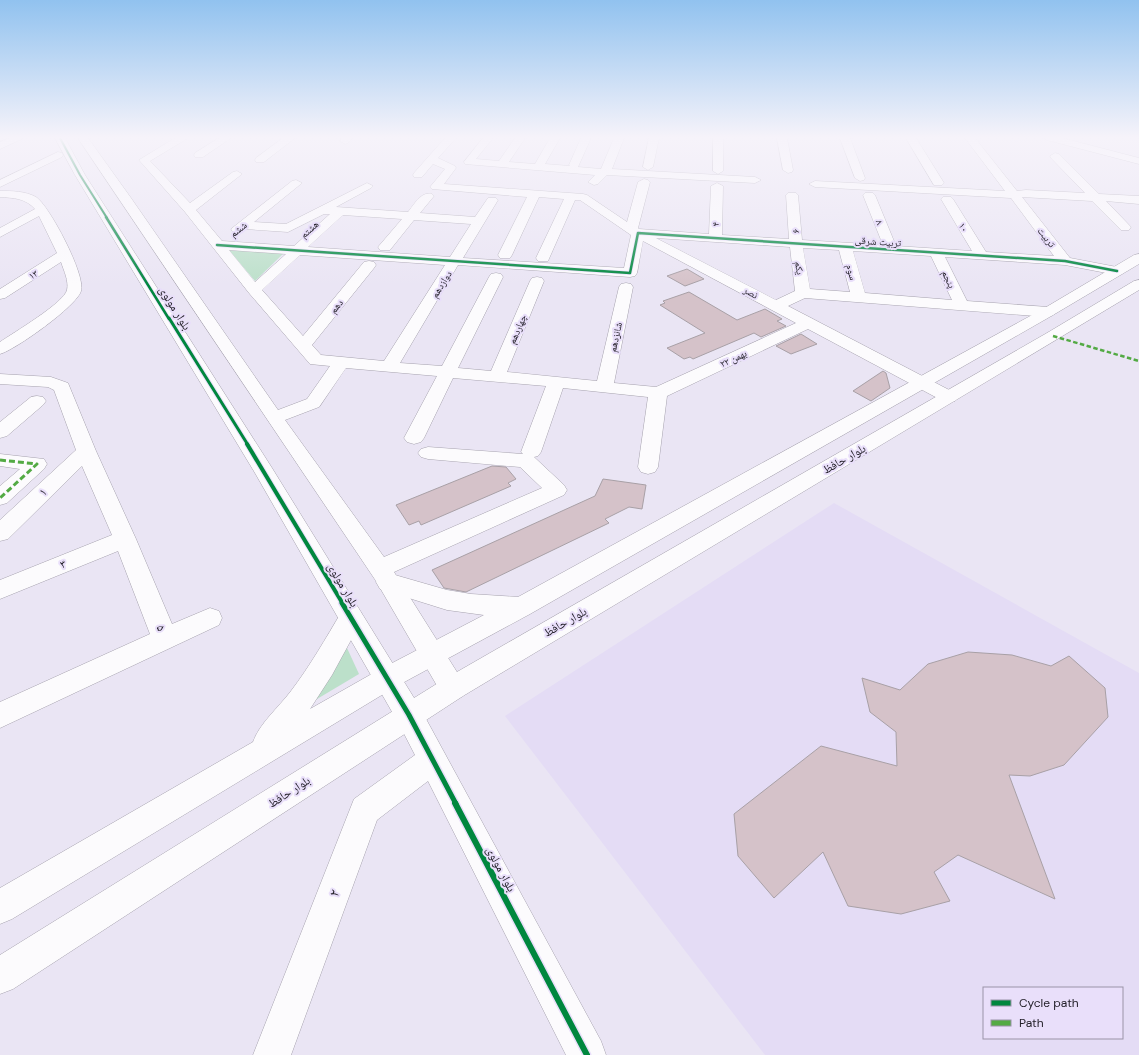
<svg xmlns="http://www.w3.org/2000/svg" width="1139" height="1055" font-family="'DM Sans','Noto Naskh Arabic',sans-serif">
	<rect width="100%" height="100%" fill="#eae5f4"/>
	<!-- built -->
	<path fill="#e4dcf5" fill-rule="evenodd" d="M834,503L1139,673V1055H765L505,716ZM984,988H1122V1038H984Z"/>
	<!-- green -->
	<g fill="#bce0ca">
		<polygon points="227,248 285,252 255,281"/>
		<polygon points="347,648 359,674 312,702"/>
	</g>
	<!-- building -->
	<g fill="#d5c2c9" stroke="#a8a0a6">
		<polygon points="687,269 704,279 685,286 667,276"/>
		<polygon points="689,292 737,320 765,309 782,319 777,321 786,326 761,337 754,333 693,359 690,357 684,359 667,348 705,333 660,305 665,303 663,301"/>
		<polygon points="801,334 817,344 791,354 776,346"/>
		<polygon points="883,371 886,373 890,388 871,401 853,391"/>
		<polygon points="492,466 506,467 516,479 508,483 511,486 421,525 419,521 409,525 396,505"/>
		<polygon points="603,479 646,485 642,509 629,507 605,519 609,523 466,592 444,588 432,570 595,496"/>
		<polygon points="968,652 1012,655 1051,666 1069,656 1105,688 1108,717 1064,765 1030,776 1009,775 1055,899 958,855 934,872 950,901 901,914 848,906 823,852 774,898 738,856 734,814 821,746 897,766 896,732 870,712 862,678 900,690 928,664"/>
	</g>
	<g fill="none" stroke-linecap="round" stroke-linejoin="round">
		<!-- minor casing -->
		<g stroke="#a6a2ae" stroke-width="1">
			<g id="minor">
				<polygon points="10,138 24,138 0,149 0,142"/>
				<polygon points="55,138 65,138 85,175 272,468 419,706 601,1041 606,1055 566,1055 428,781 377,820 291,1055 253,1055 354,799 415,755 399,724 255,473 75,175"/>
				<path d="M78,138H88L131,198L278,410L307,399L330,366L310,364L249,293L185,212L139,160L175,138H188L150,161L190,203L233,172L237,171L242,174L196,210L222,241L294,246L330,214H324L288,232L245,229L237,233L233,232L231,229L292,181L296,180L302,183L254,222L286,224L367,183L373,186L371,188L336,207L408,212C414,205 421,191 432,194L434,196L420,213L475,217L488,198H496L498,200L463,258L624,268L631,235L580,200H575L548,261H538L536,258L564,199L539,197L512,255L510,258H500L498,255L527,197L432,189L430,187L445,169L433,164L422,177H414L413,175L414,173L445,138H456L438,158L455,166L456,168L444,184L583,194L587,195L627,222L638,182L644,179L648,180L650,182L638,228L639,229L709,234L711,186L717,183L723,186L722,235L789,239L786,195L788,193H796L798,195L802,240L883,245L863,195L865,193H873L875,195L896,246L972,251L941,199L943,197H951L953,199L986,252L1054,256L1011,198L815,187L809,184L815,181L1005,191L965,138H975L1017,191L1026,190L1085,193L1051,158L1050,156L1055,153L1059,154L1099,194L1139,196V204L1106,201L1131,227L1129,230H1121L1092,201L1022,197L1070,258L1122,268L1124,271L1122,274L1117,275L1065,265L945,257L967,301L1048,307L1053,309L1056,312L1053,315L1048,317L805,298L788,306L955,393L958,397L955,401L949,402L943,401L808,329L667,396L658,467L655,472L648,474L641,472L638,467L648,397L563,388L541,452L538,456L534,457L564,485L567,490L564,495L394,572L467,688L463,696L453,700L443,696L376,581ZM343,215L402,219L378,247L380,250H390L414,220L471,224L450,257L308,247ZM656,238L790,247L795,291L776,300ZM643,241L796,323L656,387L614,383L633,287L631,284L626,283L621,284L619,287L597,381L507,372L544,281L542,278L537,277L532,278L530,281L491,371L458,368L503,277L501,274L496,273L491,274L489,277L442,366L400,363L458,265L630,277L635,276L637,273ZM803,248L839,250L850,292L810,289ZM229,250L286,254L255,282ZM853,251L931,256L952,300L865,293ZM300,255L445,265L384,361L321,355L312,345L374,268L376,265L374,262L369,261L364,262L303,336L262,290ZM346,368L437,376L404,438L407,442L414,444L421,442L424,438L453,378L546,386L521,452L523,454L428,447L421,449L418,453L421,457L428,459L520,467L542,488L384,557L285,420L319,407Z"/>
				<polygon points="219,138 231,138 203,157 195,157 194,155 195,153"/>
				<polygon points="283,138 295,138 264,162 256,162 255,160 256,158"/>
				<polygon points="342,138 353,138 348,143 345,144 340,141"/>
				<polygon points="483,138 493,138 476,159 499,161 515,138 525,138 509,162 535,164 550,138 560,138 545,164 570,166 569,165 581,138 591,138 578,167 601,169 614,138 624,138 612,169 755,177 761,180 755,183 607,175 598,184 594,185 588,182 595,175 465,164 464,162"/>
				<polygon points="649,138 659,138 653,167 648,170 643,167"/>
				<polygon points="713,138 723,138 723,171 718,174 713,171"/>
				<polygon points="777,138 787,138 793,170 792,172 788,173 783,170"/>
				<polygon points="840,138 850,138 865,178 864,180 860,181 855,178"/>
				<polygon points="906,138 916,138 944,183 942,185 934,185"/>
				<polygon points="1045,138 1062,138 1139,158 1139,164 1047,140"/>
				<polygon points="58,152 62,153 63,155 62,157 0,187 0,180"/>
				<path d="M0,191C12,191 25,191 36,197C49,205 86,275 81,291C77,306 15,350 0,354V342C13,333 64,303 67,290C69,281 64,271 61,262L5,298L0,299V289L57,253L39,216L0,237V228L35,209C25,198 14,198 0,197Z"/>
				<polygon points="0,374 51,377 68,383 96,451 136,539 172,624 210,608 219,611 222,618 219,625 0,728 0,702 150,634 118,551 0,599 0,580 112,535 82,466 8,539 0,541 0,520 76,450 54,390 48,387 0,384"/>
				<polygon points="37,396 43,397 46,401 43,405 7,436 0,438 0,422 31,397"/>
				<polygon points="0,454 44,459 47,464 44,469 7,503 0,505 0,486 20,469 0,466"/>
			</g>
		</g>
		<!-- major casing -->
		<g stroke="#a6a2ae" stroke-width="1">
			<g id="major">
				<path d="M1139,254V264L1053,315L530,614L395,687L12,919L0,924V888L253,742C259,724 279,707 291,691C310,666 326,638 342,611L351,608L360,611L363,618L332,675L310,709L377,671L484,615L447,610L380,589L376,582L380,575L388,573L447,590L471,594L518,597L1043,309L1134,255Z"/>
				<polygon points="1139,280 1139,290 463,696 13,989 0,994 0,955 443,680 1047,333 1134,281"/>
			</g>
		</g>
		<!-- minor -->
		<use href="#minor" fill="#fcfbfd" fill-rule="evenodd"/>
		<!-- major -->
		<use href="#major" fill="#fcfbfd" fill-rule="evenodd"/>
		<!-- quiet-far1 -->
		<polyline stroke="#53aa44" stroke-width="2.5" stroke-dasharray="4.5 2.5" stroke-linecap="butt" points="1053,336 1139,361"/>
		<!-- quiet -->
		<polyline stroke="#53aa44" stroke-width="3" stroke-dasharray="6 3" stroke-linecap="butt" points="0,460 37,464 0,498"/>
		<!-- cycleway-far5 casing -->
		<g stroke="#e9dffa" stroke-width="3">
			<polyline id="cycleway-far5" points="60,138 80,175 107,218"/>
		</g>
		<!-- cycleway-far4 casing -->
		<g stroke="#e9dffa" stroke-width="4">
			<g id="cycleway-far4">
				<polyline points="106,217 169,319"/>
				<polyline points="217,245 630,273 638,233 1065,261 1117,271"/>
			</g>
		</g>
		<!-- cycleway-far3 casing -->
		<g stroke="#e9dffa" stroke-width="5">
			<polyline id="cycleway-far3" points="169,318 248,445"/>
		</g>
		<!-- cycleway-far2 casing -->
		<g stroke="#e9dffa" stroke-width="6">
			<polyline id="cycleway-far2" points="247,444 343,604"/>
		</g>
		<!-- cycleway-far1 casing -->
		<g stroke="#e9dffa" stroke-width="8">
			<polyline id="cycleway-far1" points="342,603 409,715 456,804"/>
		</g>
		<!-- cycleway casing -->
		<g stroke="#e9dffa" stroke-width="9">
			<polyline id="cycleway" points="455,803 587,1055"/>
		</g>
		<!-- cycleway-far5 -->
		<use href="#cycleway-far5" stroke="#00873e" stroke-width="2"/>
		<!-- cycleway-far4 -->
		<use href="#cycleway-far4" stroke="#00873e" stroke-width="2.5"/>
		<!-- cycleway-far3 -->
		<use href="#cycleway-far3" stroke="#00873e" stroke-width="3"/>
		<!-- cycleway-far2 -->
		<use href="#cycleway-far2" stroke="#00873e" stroke-width="4"/>
		<!-- cycleway-far1 -->
		<use href="#cycleway-far1" stroke="#00873e" stroke-width="5"/>
		<!-- cycleway -->
		<use href="#cycleway" stroke="#00873e" stroke-width="6"/>
	</g>
	<!-- sky -->
	<linearGradient id="sky" x2="0" y2="1"><stop stop-color="#91c2ef"/><stop offset="0.48" stop-color="#f6f3fa"/><stop offset="1" stop-color="#f6f3fa" stop-opacity="0"/></linearGradient>
	<rect width="1139" height="286" fill="url(#sky)"/>
	<g text-anchor="middle" stroke-width="4" stroke-linejoin="round" paint-order="stroke">
		<!-- far-street labels -->
		<g font-size="10" fill="#24212a" stroke="#e9dffa">
			<text transform="translate(880 222) rotate(68)" y="4">۸</text>
			<text transform="translate(715 224) rotate(-88)" y="4">۴</text>
			<text transform="translate(964 227) rotate(59)" y="4">۱۰</text>
			<text transform="translate(238 229) rotate(-38)" y="4">ششم</text>
			<text transform="translate(309 229) rotate(-42)" y="4">هشتم</text>
			<text transform="translate(795 231) rotate(-95)" y="4">۶</text>
			<text transform="translate(1047 237) rotate(52)" y="4">تربیت</text>
			<text transform="translate(878 241) rotate(4)" y="4">تربیت شرقی</text>
			<text transform="translate(800 268) rotate(82)" y="4">یکم</text>
			<text transform="translate(852 272) rotate(74)" y="4">سوم</text>
			<text transform="translate(33 274) rotate(-32)" y="4">۱۳</text>
			<text transform="translate(949 279) rotate(64)" y="4">پنجم</text>
			<text transform="translate(441 284) rotate(-58)" y="4">دوازدهم</text>
			<text transform="translate(751 292) rotate(28)" y="4">نصر</text>
			<text transform="translate(336 306) rotate(-51)" y="4">دهم</text>
			<text transform="translate(517 329) rotate(-67)" y="4">چهاردهم</text>
			<text transform="translate(615 337) rotate(-78)" y="4">شانزدهم</text>
			<text transform="translate(733 358) rotate(-25)" y="4">۲۲ بهمن</text>
		</g>
		<!-- street labels -->
		<g font-size="12" fill="#24212a" stroke="#e9dffa">
			<text transform="translate(175 308) rotate(58)" y="4">بلوار مولوی</text>
			<text transform="translate(844 459) rotate(-30)" y="4">بلوار حافظ</text>
			<text transform="translate(43 492) rotate(-44)" y="4">۱</text>
			<text transform="translate(63 564) rotate(-22)" y="4">۳</text>
			<text transform="translate(343 585) rotate(59)" y="4">بلوار مولوی</text>
			<text transform="translate(565 622) rotate(-30)" y="4">بلوار حافظ</text>
			<text transform="translate(161 628) rotate(68)" y="4">۵</text>
			<text transform="translate(289 792) rotate(-33)" y="4">بلوار حافظ</text>
			<text transform="translate(501 869) rotate(62)" y="4">بلوار مولوی</text>
		</g>
		<!-- near-street labels -->
		<g font-size="14" fill="#24212a" stroke="#e9dffa">
			<text transform="translate(334 893) rotate(-69)" y="5">۲</text>
		</g>
	</g>
	<!-- legend -->
	<rect x="983" y="987" width="140" height="52" fill="#e9dffa" stroke="#9a93a7"/>
	<rect x="991" y="1000" width="20" height="6" fill="#00873e" stroke="#9a93a7"/>
	<text x="1019" y="1007" font-size="12" fill="#24212a">Cycle path</text>
	<rect x="991" y="1020" width="20" height="6" fill="#53aa44" stroke="#9a93a7"/>
	<text x="1019" y="1027" font-size="12" fill="#24212a">Path</text>
</svg>
